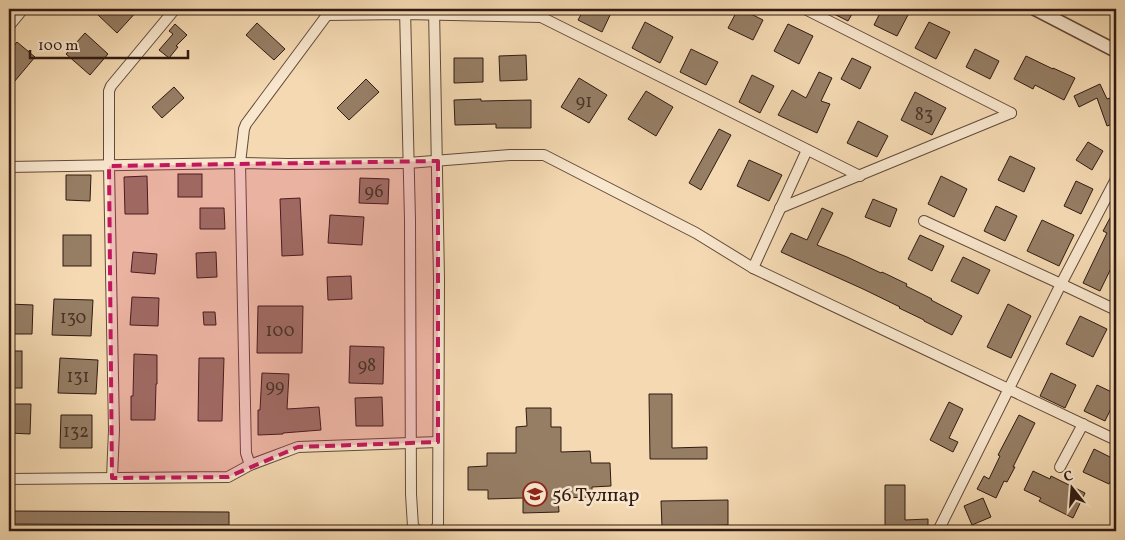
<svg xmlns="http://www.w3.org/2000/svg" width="1125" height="540" font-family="Vollkorn,serif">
	<rect width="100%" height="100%" fill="#f4d9b2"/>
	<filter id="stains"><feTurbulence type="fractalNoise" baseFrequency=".004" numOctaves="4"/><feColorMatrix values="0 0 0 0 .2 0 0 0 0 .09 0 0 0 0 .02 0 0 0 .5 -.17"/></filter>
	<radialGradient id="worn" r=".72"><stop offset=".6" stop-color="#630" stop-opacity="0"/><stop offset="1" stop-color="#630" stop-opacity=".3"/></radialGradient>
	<!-- building -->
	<g fill="#967e65" stroke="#311b12">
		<polygon points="101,9 139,9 117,33 97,14"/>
		<polygon points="584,9 608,9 612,11 602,32 578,20"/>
		<polygon points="738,9 741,9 763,20 753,40 728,28"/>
		<polygon points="824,9 855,9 848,21"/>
		<polygon points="882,9 900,9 909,13 897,36 874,25"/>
		<polygon points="645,22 673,37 660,63 632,48"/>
		<polygon points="929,22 950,32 936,59 915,48"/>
		<polygon points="257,23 285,49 274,60 246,35"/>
		<polygon points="175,24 187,35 176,46 178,47 169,58 159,50 173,34 169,31"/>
		<polygon points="788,24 813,36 799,64 774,51"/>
		<polygon points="85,33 108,54 90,75 66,54"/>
		<polygon points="17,42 35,57 9,88 9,52"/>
		<polygon points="691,49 718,62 706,85 680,72"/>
		<polygon points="975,49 999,61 990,79 966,67"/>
		<polygon points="526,55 527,80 500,81 499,56"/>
		<polygon points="1026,56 1053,69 1053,68 1075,78 1064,100 1035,85 1033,89 1014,79"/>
		<polygon points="454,58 483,58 483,82 454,83"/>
		<polygon points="852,58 871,67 860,89 841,79"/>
		<polygon points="819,72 832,78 821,101 830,104 817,133 778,115 792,90 806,98"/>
		<polygon points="752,75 774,86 760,113 739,102"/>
		<polygon points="579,78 607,95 589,123 561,107"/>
		<polygon points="366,79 379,92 349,120 337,108"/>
		<polygon points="1100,84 1107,99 1116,96 1116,123 1107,126 1097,98 1079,107 1074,96"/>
		<polygon points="174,87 184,98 162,118 152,107"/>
		<polygon points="646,91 673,107 656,136 628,119"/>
		<polygon points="915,92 946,108 932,135 901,120"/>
		<polygon points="481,99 481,101 531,100 531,128 496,128 496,124 455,125 454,100"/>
		<polygon points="858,121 888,136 877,157 847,143"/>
		<polygon points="719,129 731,135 701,190 689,183"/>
		<polygon points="1088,142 1103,151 1092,170 1076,160"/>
		<polygon points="1010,156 1035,168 1024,192 998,180"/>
		<polygon points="749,160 782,175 769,201 737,186"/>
		<rect x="178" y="174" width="24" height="23"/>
		<polygon points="66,175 91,175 90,201 66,200"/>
		<polygon points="147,176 148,214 125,214 124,177"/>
		<polygon points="941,176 967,189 954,217 928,204"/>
		<polygon points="360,178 389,179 388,204 359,203"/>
		<polygon points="1076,181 1093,189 1081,214 1064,206"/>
		<polygon points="300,198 303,255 282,256 280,199"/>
		<polygon points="873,199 897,209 890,227 865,217"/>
		<polygon points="996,206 1017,216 1005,241 984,231"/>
		<polygon points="1116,207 1116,258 1100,291 1083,283 1107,233 1103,231"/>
		<polygon points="200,208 224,208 225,229 200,229"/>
		<polygon points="822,208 833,213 817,245 847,257 881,273 882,272 907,284 906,286 932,299 931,300 962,316 952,335 924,321 924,320 899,308 900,307 863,289 781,252 791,233 807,240"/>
		<polygon points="330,215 364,217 362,245 328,243"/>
		<polygon points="1042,220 1074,235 1059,266 1027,251"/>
		<rect x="63" y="235" width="28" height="31"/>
		<polygon points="920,235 944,246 932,271 908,259"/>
		<polygon points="133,252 157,254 155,274 131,272"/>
		<polygon points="216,252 217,277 197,278 196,253"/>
		<polygon points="963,257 990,270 978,294 951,281"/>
		<polygon points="351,276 352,299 328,300 327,277"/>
		<polygon points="132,297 159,298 158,326 130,325"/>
		<polygon points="54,299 93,300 91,336 52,335"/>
		<polygon points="9,304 33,305 32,334 9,334"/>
		<polygon points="1008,304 1031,316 1011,358 987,347"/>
		<polygon points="258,306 303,306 302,353 257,353"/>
		<polygon points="203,312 215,312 216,325 204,325"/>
		<polygon points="1080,316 1107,329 1093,357 1066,344"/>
		<polygon points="350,346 384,347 383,384 349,383"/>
		<rect x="9" y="351" width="13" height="37"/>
		<polygon points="134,354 157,355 157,384 156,384 155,420 131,420 131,396 133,396"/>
		<polygon points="60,358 98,360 96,394 58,393"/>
		<polygon points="199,358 224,358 222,421 198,421"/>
		<polygon points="262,373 289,374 287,409 319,407 321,430 283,433 283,434 258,435 258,410 260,410"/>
		<polygon points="1051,373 1076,385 1065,408 1040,396"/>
		<polygon points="1097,385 1116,394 1116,398 1105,421 1084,411"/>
		<polygon points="649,394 672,394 672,448 707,447 707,459 650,459"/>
		<polygon points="382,397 383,426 356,426 355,398"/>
		<polygon points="949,402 963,409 949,438 958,442 953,452 930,440"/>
		<polygon points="9,404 31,404 30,434 9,433"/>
		<polygon points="526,408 551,408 551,427 561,427 561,452 590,451 591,463 610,463 611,486 592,487 592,497 558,498 559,512 523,513 523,498 488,499 488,490 468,490 468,467 487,466 487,453 516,453 516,427 527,426"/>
		<polygon points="61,415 92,415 92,448 60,448"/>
		<polygon points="1019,415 1035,423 1013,467 1015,467 1007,482 1004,481 996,498 977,489 984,476 989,479 1000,456 998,455"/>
		<polygon points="1094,449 1116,460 1116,470 1109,484 1083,472"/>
		<polygon points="1033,471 1050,479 1051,476 1085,493 1073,518 1039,501 1041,498 1024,490"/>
		<polygon points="885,485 905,485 905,520 928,519 928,531 885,531"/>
		<polygon points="983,498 991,517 972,525 964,506"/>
		<polygon points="728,500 728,525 662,527 661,501"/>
		<polygon points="9,511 229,512 229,525 9,524"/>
	</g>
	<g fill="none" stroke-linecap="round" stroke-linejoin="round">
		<!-- minor casing -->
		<g stroke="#624a3a" stroke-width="12">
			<g id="minor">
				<polyline points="405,9 410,220 411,494 413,527 419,531"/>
				<polyline points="805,9 1011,113"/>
				<polyline points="9,26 23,9"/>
				<polyline points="9,167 240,163 287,164 408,163 510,155 544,155 696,233 753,268 1116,440"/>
				<polyline points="780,208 1011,113"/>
				<polyline points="924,221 1061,284 1116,310"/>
				<polyline points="753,268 807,150"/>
				<polyline points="438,442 298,447 250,465 246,453 240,163 244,129 246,124 327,15 405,14 541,17 860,176"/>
				<polyline points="1060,467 1083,424"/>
				<polyline points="112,478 114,430 109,166 109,91 111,86 175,9"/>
				<polyline points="9,479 228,477 250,465"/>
				<polyline points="433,531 438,526 439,279 434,9"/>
				<polyline points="938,531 1061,284 1116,179"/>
			</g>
		</g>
		<!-- tertiary casing -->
		<g stroke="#624a3a" stroke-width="15">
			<polyline id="tertiary" points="1035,9 1116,51"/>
		</g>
		<!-- minor -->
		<use href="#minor" stroke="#f8e6cd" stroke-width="10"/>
		<!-- tertiary -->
		<use href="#tertiary" stroke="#f8e6cd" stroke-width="12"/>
	</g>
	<!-- marked area -->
	<path fill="#c2185b" fill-opacity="0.2" stroke="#c2185b" stroke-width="4" stroke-dasharray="10 6" stroke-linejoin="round" d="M438,161V442L298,447L228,477L112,478L109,166Z"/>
	<!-- icons -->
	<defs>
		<g id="school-ring" transform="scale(1.25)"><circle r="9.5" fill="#f8e6cd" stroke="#8f2418" stroke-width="1.5"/><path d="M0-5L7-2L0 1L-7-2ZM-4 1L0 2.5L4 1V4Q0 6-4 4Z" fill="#8f2418"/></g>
	</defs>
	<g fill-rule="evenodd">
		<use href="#school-ring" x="535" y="494"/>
	</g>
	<g text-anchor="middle" stroke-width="5" stroke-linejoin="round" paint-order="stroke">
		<!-- number labels -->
		<g font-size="18" fill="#4a3427">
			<text x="584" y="107">91</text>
			<text x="924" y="120">83</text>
			<text x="374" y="197">96</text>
			<text x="73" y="323">130</text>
			<text x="280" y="336">100</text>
			<text x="367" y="371">98</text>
			<text x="78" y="382">131</text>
			<text x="275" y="392">99</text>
			<text x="76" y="437">132</text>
		</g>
		<!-- poi labels -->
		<g font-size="20" fill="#311b12" stroke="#f8e6cd" text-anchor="start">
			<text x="552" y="501">56 Тулпар</text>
		</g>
	</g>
	<!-- margin -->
	<rect width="1125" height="540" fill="none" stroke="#f4d9b2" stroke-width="30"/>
	<rect x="10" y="10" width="1105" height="520" fill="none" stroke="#311b12" stroke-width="2.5"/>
	<rect x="15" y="15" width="1095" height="510" fill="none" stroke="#311b12"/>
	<!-- north arrow -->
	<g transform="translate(1072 488) rotate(343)" stroke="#f8e6cd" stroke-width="4" paint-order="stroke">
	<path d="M0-4L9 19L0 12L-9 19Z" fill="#311b12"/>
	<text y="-8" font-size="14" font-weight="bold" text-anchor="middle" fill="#311b12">С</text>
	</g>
	<!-- scale -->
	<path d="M30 50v8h158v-8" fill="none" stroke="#311b12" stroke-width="2.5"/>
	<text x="38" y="50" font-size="15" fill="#311b12" stroke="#f8e6cd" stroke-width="4" paint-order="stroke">100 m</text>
	<rect width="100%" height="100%" filter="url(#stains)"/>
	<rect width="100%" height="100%" fill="url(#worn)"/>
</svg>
